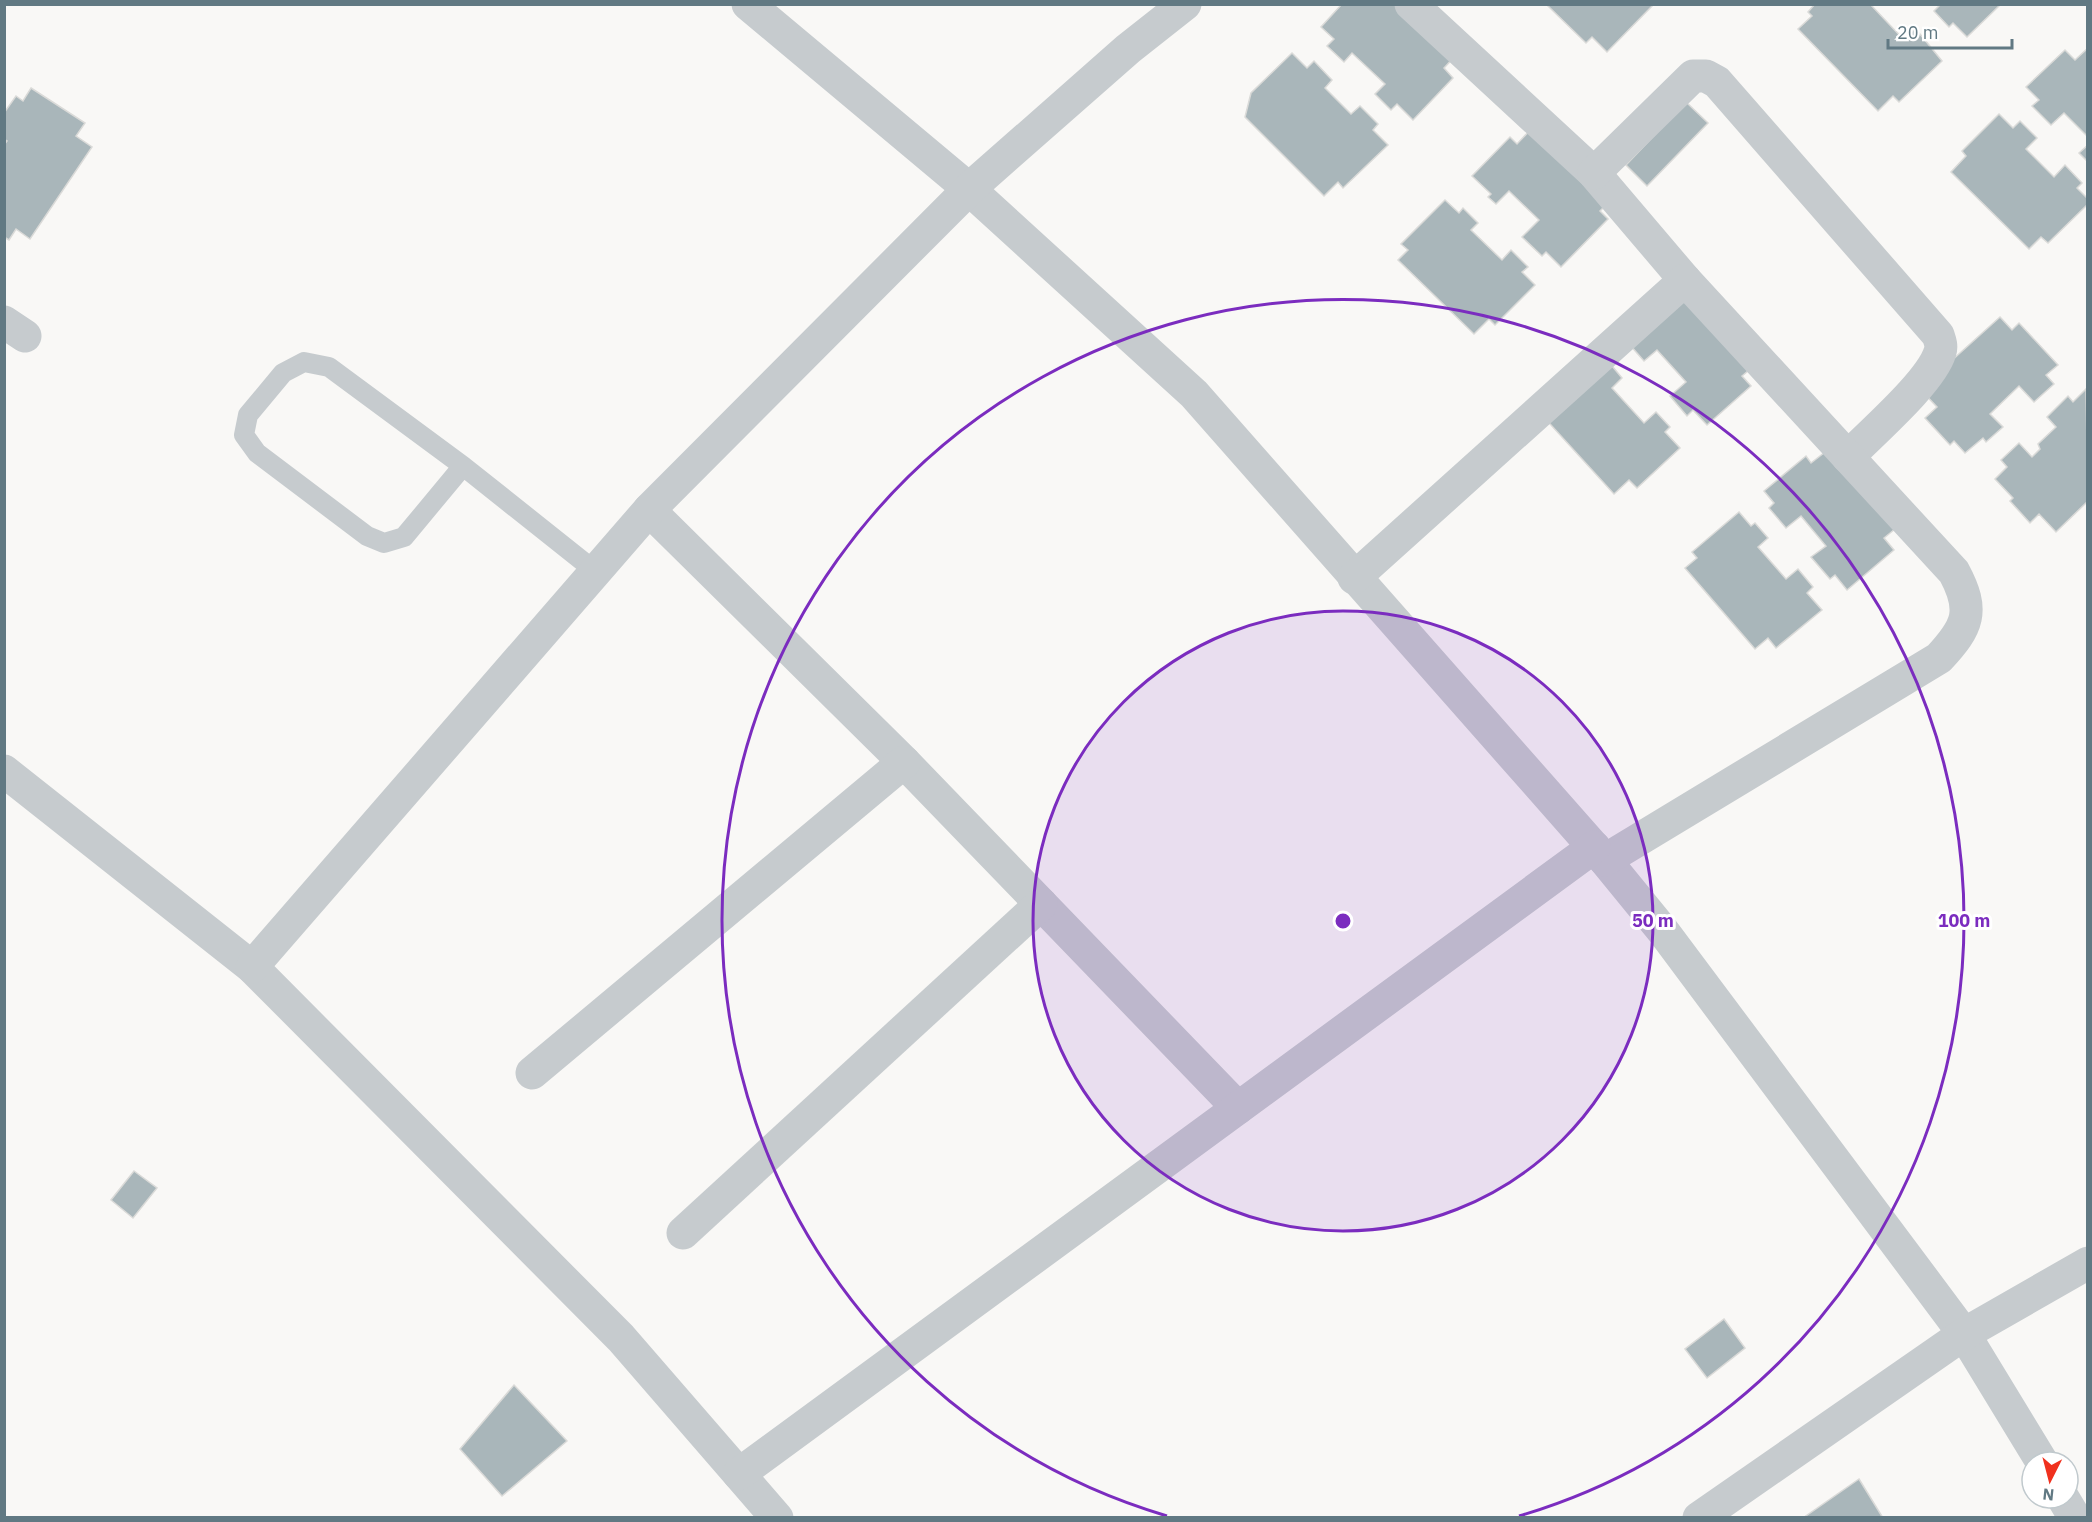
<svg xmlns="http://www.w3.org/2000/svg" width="2092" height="1522" font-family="'IBM Plex Sans',sans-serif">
	<rect width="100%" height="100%" fill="#f9f8f6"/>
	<!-- building -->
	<g fill="#a9b6ba" stroke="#dadad8" stroke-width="1.5">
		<polygon points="1342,4 1405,4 1457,54 1444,68 1453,78 1413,120 1397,104 1391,110 1375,94 1385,84 1352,53 1344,62 1327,46 1334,39 1321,27"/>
		<polygon points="1654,4 1607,52 1592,37 1586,43 1547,5"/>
		<polygon points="1815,4 1870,4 1904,40 1915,28 1942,61 1899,102 1893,96 1878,111 1798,29 1812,16 1808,12"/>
		<polygon points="1941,4 2001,4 1967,37 1953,23 1949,27 1934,11"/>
		<polygon points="2088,48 2088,137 2064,113 2051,125 2032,106 2039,100 2026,87 2065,50 2075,60"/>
		<polygon points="1292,53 1307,68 1314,61 1332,80 1325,88 1351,114 1360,106 1378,124 1373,130 1388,145 1343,188 1338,182 1324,196 1245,117 1251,93"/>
		<polygon points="31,88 85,123 76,136 92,147 30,239 16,229 9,240 4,237 4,145 7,141 4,139 4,113 16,96 23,101"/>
		<polygon points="1686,102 1708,123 1647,186 1626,165"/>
		<polygon points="1999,114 2013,128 2020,121 2037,138 2026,149 2054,177 2065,165 2082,183 2077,188 2088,199 2088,204 2048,243 2041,237 2029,249 1951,172 1966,156 1962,151"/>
		<polygon points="1533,127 1609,202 1600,211 1608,219 1561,267 1546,252 1542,256 1522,237 1539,220 1509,191 1496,204 1488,197 1491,194 1472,176 1510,137 1517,144"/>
		<polygon points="2088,145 2088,162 2079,153"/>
		<polygon points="1445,200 1459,213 1463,208 1478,223 1471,230 1502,260 1511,250 1528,267 1522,272 1535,285 1495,325 1489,319 1474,334 1398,260 1408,250 1401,244"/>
		<polygon points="1690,290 1755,365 1742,376 1751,386 1707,425 1693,410 1687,416 1670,396 1686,382 1657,350 1644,361 1630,345"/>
		<polygon points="2000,317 2012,330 2019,323 2058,365 2046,375 2054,384 2034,402 2019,386 1990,414 2003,427 1986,442 1983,438 1965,453 1954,441 1950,445 1925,418 1937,407 1920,389"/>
		<polygon points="1612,366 1622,378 1612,388 1644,423 1656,412 1670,427 1665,432 1680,448 1637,488 1629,480 1614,494 1540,413"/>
		<polygon points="2086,389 2088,501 2056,532 2039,514 2030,523 2010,501 2013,498 1995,479 2007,467 2001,460 2019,443 2032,457 2040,449 2038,444 2056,427 2047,417 2068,396 2073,402"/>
		<polygon points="1829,449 1895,529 1884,538 1894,550 1847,590 1835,575 1830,579 1811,557 1826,546 1801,516 1786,528 1769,508 1774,503 1764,491 1806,456 1811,463"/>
		<polygon points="1739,512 1751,526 1755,523 1768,538 1758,547 1786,579 1798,569 1813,587 1807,593 1822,610 1776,648 1768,638 1755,649 1685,568 1697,558 1692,552"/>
		<polygon points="134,1171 157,1188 133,1218 111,1200"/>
		<polygon points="1724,1319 1745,1348 1707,1378 1685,1349"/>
		<polygon points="514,1385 567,1441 502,1496 460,1449"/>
		<polygon points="1859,1479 1883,1518 1803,1518"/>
	</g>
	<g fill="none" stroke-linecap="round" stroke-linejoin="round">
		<!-- lane -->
		<polyline stroke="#c6cbce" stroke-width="20" points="463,466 404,537 384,543 367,536 257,453 244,435 248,415 283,373 304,362 329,367 463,466 595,571"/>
		<!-- street -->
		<g stroke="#c6cbce" stroke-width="33">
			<polyline points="748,4 969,189 1194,394 1605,860 1663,931 1964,1334 2042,1462"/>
			<polyline points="1411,4 1594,173 1685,280"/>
			<path d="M1594,173L1693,76H1706L1717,82L1938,335C1940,341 1942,346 1940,352C1931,382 1871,433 1848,457"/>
			<polyline points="4,322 25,336"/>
			<polyline points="649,510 904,762 1238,1108"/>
			<path d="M1354,578L1685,280L1954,572C1975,611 1968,627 1939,658L1605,860"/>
			<polyline points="4,771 252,967 621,1338 777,1518"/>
			<polyline points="252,967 649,510 969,189 1128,49 1185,4"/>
			<polyline points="532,1073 904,762"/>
			<polyline points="683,1233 1041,904"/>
			<polyline points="739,1474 1594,847"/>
			<polyline points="2063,1498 2075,1518"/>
			<polyline points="1699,1518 1964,1334 2088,1263"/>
		</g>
	</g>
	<!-- distance rings -->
	<circle cx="1343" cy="921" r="310" fill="#7b2cbf" fill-opacity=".12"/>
	<g fill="none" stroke="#7b2cbf" stroke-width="3">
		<circle cx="1343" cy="921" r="310"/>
		<path d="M1167 1516A621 621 0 1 1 1519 1516"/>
	</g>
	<circle cx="1343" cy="921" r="9" fill="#7b2cbf" stroke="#fff" stroke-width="3"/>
	<g font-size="18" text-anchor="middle" font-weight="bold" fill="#7b2cbf" stroke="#fff" stroke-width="6" stroke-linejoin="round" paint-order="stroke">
		<text x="1653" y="927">50 m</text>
		<text x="1964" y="927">100 m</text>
	</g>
	<!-- border -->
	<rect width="2092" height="1522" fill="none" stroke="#617983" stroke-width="12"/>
	<!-- north arrow -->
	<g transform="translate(2050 1480) rotate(186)"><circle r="28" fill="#ffffff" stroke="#c0c9cd" stroke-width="1.5"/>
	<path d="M0-4.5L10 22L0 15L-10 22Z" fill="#f0311e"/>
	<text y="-9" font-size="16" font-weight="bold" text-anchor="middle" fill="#617983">N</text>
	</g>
	<!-- scale -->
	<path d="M1888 39v9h124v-9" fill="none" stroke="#617983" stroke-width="3"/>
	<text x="1897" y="39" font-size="18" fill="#617983" stroke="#ffffff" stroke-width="4.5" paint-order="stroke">20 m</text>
</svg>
